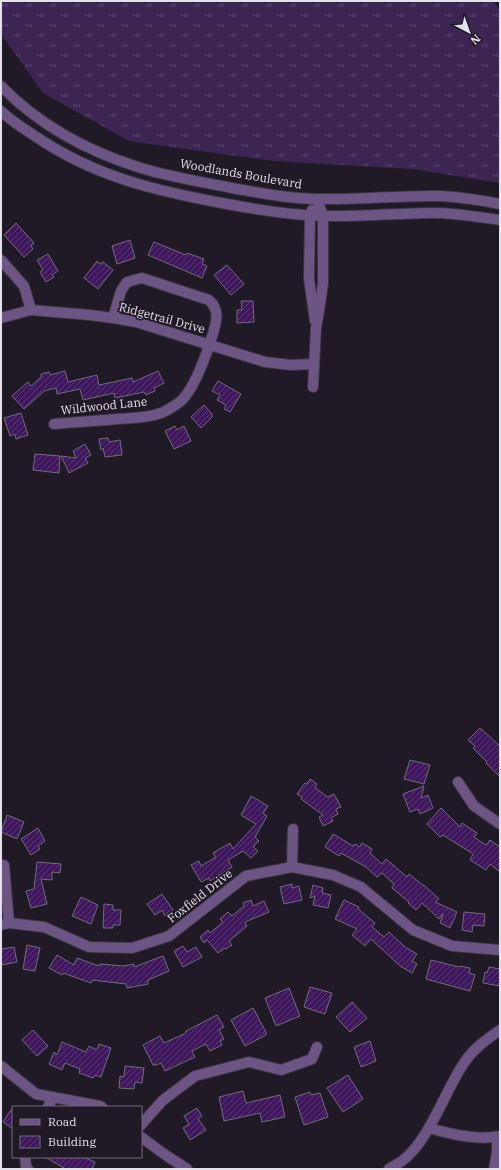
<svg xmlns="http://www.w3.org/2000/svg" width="501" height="1170" font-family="'IBM Plex Serif',serif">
	<defs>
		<pattern id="grass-tufts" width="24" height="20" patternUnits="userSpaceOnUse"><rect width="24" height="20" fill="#3d2553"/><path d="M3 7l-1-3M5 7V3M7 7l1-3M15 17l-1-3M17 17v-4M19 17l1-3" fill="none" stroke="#59446c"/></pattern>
		<pattern id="building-hatch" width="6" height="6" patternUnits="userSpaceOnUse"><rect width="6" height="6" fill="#3e175c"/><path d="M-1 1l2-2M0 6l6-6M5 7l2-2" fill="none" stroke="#5a3874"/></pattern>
	</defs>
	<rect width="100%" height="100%" fill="#201a26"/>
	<!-- grass -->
	<polygon fill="url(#grass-tufts)" points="1,1 493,1 500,10 500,183 412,169 273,161 129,141 43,93 1,34"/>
	<!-- building -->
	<g fill="url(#building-hatch)" stroke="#726b7a">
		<polygon points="16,223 34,243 31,246 33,249 24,257 4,235"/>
		<polygon points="130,240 135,258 117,264 112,246"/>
		<polygon points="154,242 186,255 187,253 204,259 202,264 207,266 202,278 148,255"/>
		<polygon points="48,254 58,271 52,275 54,277 46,282 40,272 43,270 37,260"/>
		<polygon points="97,261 100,264 103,262 113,270 98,289 84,278"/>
		<polygon points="227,265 244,284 231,295 214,275"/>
		<polygon points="241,301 253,301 254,322 237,323 237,310 242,310"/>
		<polygon points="65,371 68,382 97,375 99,385 132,378 133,382 158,371 164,383 154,388 155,391 146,395 144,392 115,398 114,393 83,400 80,389 57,394 56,388 44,391 24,409 12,396 28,382 31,386 41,377 41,374 49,372 50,375"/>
		<polygon points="218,381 241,394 230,412 224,409 226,405 217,400 220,395 212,391"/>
		<polygon points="204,405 212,414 212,417 201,428 191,417"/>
		<polygon points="21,413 28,435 16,439 15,434 10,436 4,418"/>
		<polygon points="175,426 177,430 184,426 191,441 174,449 165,431"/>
		<polygon points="108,438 109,442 120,440 122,455 105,457 103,448 101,450 99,439"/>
		<polygon points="85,444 91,455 85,458 88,463 69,473 61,456 76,458 73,451"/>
		<polygon points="35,454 60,456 59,473 33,470"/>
		<polygon points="480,728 500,746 500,777 486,763 487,762 473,748 475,746 468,740"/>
		<polygon points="410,760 430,765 424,784 404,779"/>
		<polygon points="310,779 317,784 315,788 328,797 334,794 341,807 336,809 338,814 331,818 333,821 323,826 319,817 323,815 301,799 302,797 297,794 305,783 307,784"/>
		<polygon points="424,786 421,798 428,795 433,808 420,814 418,809 410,812 403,794"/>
		<polygon points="251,796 268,806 263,813 267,816 255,837 259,841 253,847 258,851 251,858 243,851 228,860 232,867 210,881 209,878 201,882 191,865 199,861 201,866 216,857 213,853 230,843 233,849 256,824 241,815"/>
		<polygon points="441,808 460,827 462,823 477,833 474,837 486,845 490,840 500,847 500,872 490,864 486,870 470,860 473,854 443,835 440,837 427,824"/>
		<polygon points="7,815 24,822 17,839 1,832"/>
		<polygon points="38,828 45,841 38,846 40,849 31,855 21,839"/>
		<polygon points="333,834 353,846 355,844 360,847 362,843 372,849 370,853 382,864 386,859 407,877 409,874 424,886 425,886 439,899 435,902 457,912 450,928 440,923 443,914 439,919 422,903 416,910 408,903 409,902 392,888 394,884 382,873 377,877 366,867 341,853 339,856 325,847"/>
		<polygon points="37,862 61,864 60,873 52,872 52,880 41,879 47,904 31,908 26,891 34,889"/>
		<polygon points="292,884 292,888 299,886 302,900 284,904 280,887"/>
		<polygon points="313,885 323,888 322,893 331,895 328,908 313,905 315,896 310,898"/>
		<polygon points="162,894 173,910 165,916 162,910 155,915 147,904"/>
		<polygon points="81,897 98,905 91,924 72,916"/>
		<polygon points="251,900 253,906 264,901 269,912 245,922 247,926 229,941 232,945 226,949 225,948 218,953 207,940 204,943 200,937 208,930 210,933 223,922 220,919 228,912 232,916 244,906 243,903"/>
		<polygon points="344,900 359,907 358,909 375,923 372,927 384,937 389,932 405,947 417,954 412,961 417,964 412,973 400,966 371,939 365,946 352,935 357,929 335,919"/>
		<polygon points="104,904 113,905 113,910 121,910 120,925 113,925 113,928 103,928"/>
		<polygon points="464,912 485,914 484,926 473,925 472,932 462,930"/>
		<polygon points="27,945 40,948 35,971 23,969"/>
		<polygon points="183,946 187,952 196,947 202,957 183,967 174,951"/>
		<polygon points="14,947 17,962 1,965 1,949"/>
		<polygon points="57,955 74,965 77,958 99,966 100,964 123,966 134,964 134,967 163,956 169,971 148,980 148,984 127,988 126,984 92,980 91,983 63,973 62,975 49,968"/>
		<polygon points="431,960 459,967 460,966 470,968 469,973 475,975 470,991 426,979"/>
		<polygon points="489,967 500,969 500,986 483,983 485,972 487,973"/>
		<polygon points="310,987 332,993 325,1014 304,1007"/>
		<polygon points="289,988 300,1016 276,1026 265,998"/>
		<polygon points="352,1002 367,1018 350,1032 336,1017"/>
		<polygon points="253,1008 266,1032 266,1035 245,1046 231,1020"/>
		<polygon points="217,1015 224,1027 219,1030 224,1039 220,1041 222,1045 210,1051 206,1044 192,1051 195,1057 165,1071 161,1063 156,1065 153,1065 143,1045 160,1036 164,1043 186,1033 186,1031"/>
		<polygon points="33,1030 48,1046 37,1056 22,1040"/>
		<polygon points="370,1041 376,1061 361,1067 354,1047"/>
		<polygon points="62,1042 86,1052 89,1046 97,1050 99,1044 111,1048 101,1077 95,1075 93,1078 79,1073 80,1069 65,1063 62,1070 49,1064 54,1052 57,1055"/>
		<polygon points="125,1066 144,1068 142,1083 135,1082 134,1089 119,1088 120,1076 124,1077"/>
		<polygon points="348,1075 363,1099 343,1112 327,1088"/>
		<polygon points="243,1091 246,1103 280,1095 285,1117 262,1122 260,1113 224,1121 219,1097"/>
		<polygon points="310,1092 311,1095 320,1093 328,1117 304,1125 295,1097"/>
		<polygon points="13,1107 13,1129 3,1122"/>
		<polygon points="197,1108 202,1116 198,1119 206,1130 190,1140 183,1128 189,1124 184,1116"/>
		<polygon points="45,1157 83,1157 95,1162 92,1169 66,1169"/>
	</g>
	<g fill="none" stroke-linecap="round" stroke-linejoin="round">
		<!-- minor casing -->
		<g stroke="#3c3641" stroke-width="12">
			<g id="minor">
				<path d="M1,86C39,125 89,152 141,168C170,177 202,182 232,188C261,193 290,199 319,199C359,200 400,195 440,196C460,197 480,200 500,204"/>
				<path d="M1,111C11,121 23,128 35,136C95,177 156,191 227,204C259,210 290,215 322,216C360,217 397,213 434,213C456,213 478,217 500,220"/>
				<polyline points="312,210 310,216 309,279 315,321"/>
				<polyline points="1,260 24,286 31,310"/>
				<polyline points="1,318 31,310 90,315 113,318 136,322 265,362 291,365 314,364"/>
				<polyline points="313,387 316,328 320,305 323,283 323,216 317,199"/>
				<path d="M54,424C75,422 97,421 118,419C132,418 148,418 161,413C166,411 178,404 182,400C195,387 205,358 211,340C215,325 222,312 209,300L142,278L127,282L121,291L113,318"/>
				<polyline points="458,782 474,806 500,824"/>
				<polyline points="4,865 9,923"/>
				<polyline points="292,867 293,829"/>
				<polyline points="1,925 9,923 44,927 89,947 132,948 169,936 246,876 292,867 333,875 361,887 413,930 452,946 500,950"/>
				<polyline points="1,1066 36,1094 100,1106 102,1107"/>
				<polyline points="48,1107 53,1097"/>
				<polyline points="141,1125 162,1101 195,1076 249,1062 281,1070 312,1059 317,1047"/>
				<path d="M429,1128C450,1134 478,1141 500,1136"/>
				<polyline points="141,1137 164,1154 187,1169"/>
				<polyline points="25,1157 26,1167 28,1169"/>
				<path d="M389,1169C393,1166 398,1164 402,1161C429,1141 445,1091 464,1063C473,1049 487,1039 500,1030"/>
				<polyline points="494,1169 497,1152 497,1137"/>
			</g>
		</g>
		<!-- minor -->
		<use href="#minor" stroke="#6c5585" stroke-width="10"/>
	</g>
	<g text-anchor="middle" stroke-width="3.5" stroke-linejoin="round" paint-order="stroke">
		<!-- street labels -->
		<g font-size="12" fill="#e5e1ea" stroke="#201a26">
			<text transform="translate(241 174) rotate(10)" y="4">Woodlands Boulevard</text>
			<text transform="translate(162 318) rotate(15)" y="4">Ridgetrail Drive</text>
			<text transform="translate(104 406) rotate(-6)" y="4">Wildwood Lane</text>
			<text transform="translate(200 896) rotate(-38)" y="4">Foxfield Drive</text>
		</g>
	</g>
	<!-- border -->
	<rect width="501" height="1170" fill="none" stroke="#e5e1ea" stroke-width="4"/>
	<!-- legend -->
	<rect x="12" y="1106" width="130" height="52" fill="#201a26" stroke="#6f6a74"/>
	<rect x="20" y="1119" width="20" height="6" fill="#6c5585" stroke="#6f6a74"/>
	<text x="48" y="1126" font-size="12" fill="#e5e1ea">Road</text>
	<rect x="20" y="1136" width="20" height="12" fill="url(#building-hatch)" stroke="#6f6a74"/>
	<text x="48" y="1146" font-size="12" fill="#e5e1ea">Building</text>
	<!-- north arrow -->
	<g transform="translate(469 32) rotate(139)" stroke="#201a26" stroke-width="3" paint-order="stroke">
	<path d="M0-3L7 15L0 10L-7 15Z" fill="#e5e1ea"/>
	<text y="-6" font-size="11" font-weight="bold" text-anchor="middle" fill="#e5e1ea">N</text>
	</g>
</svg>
